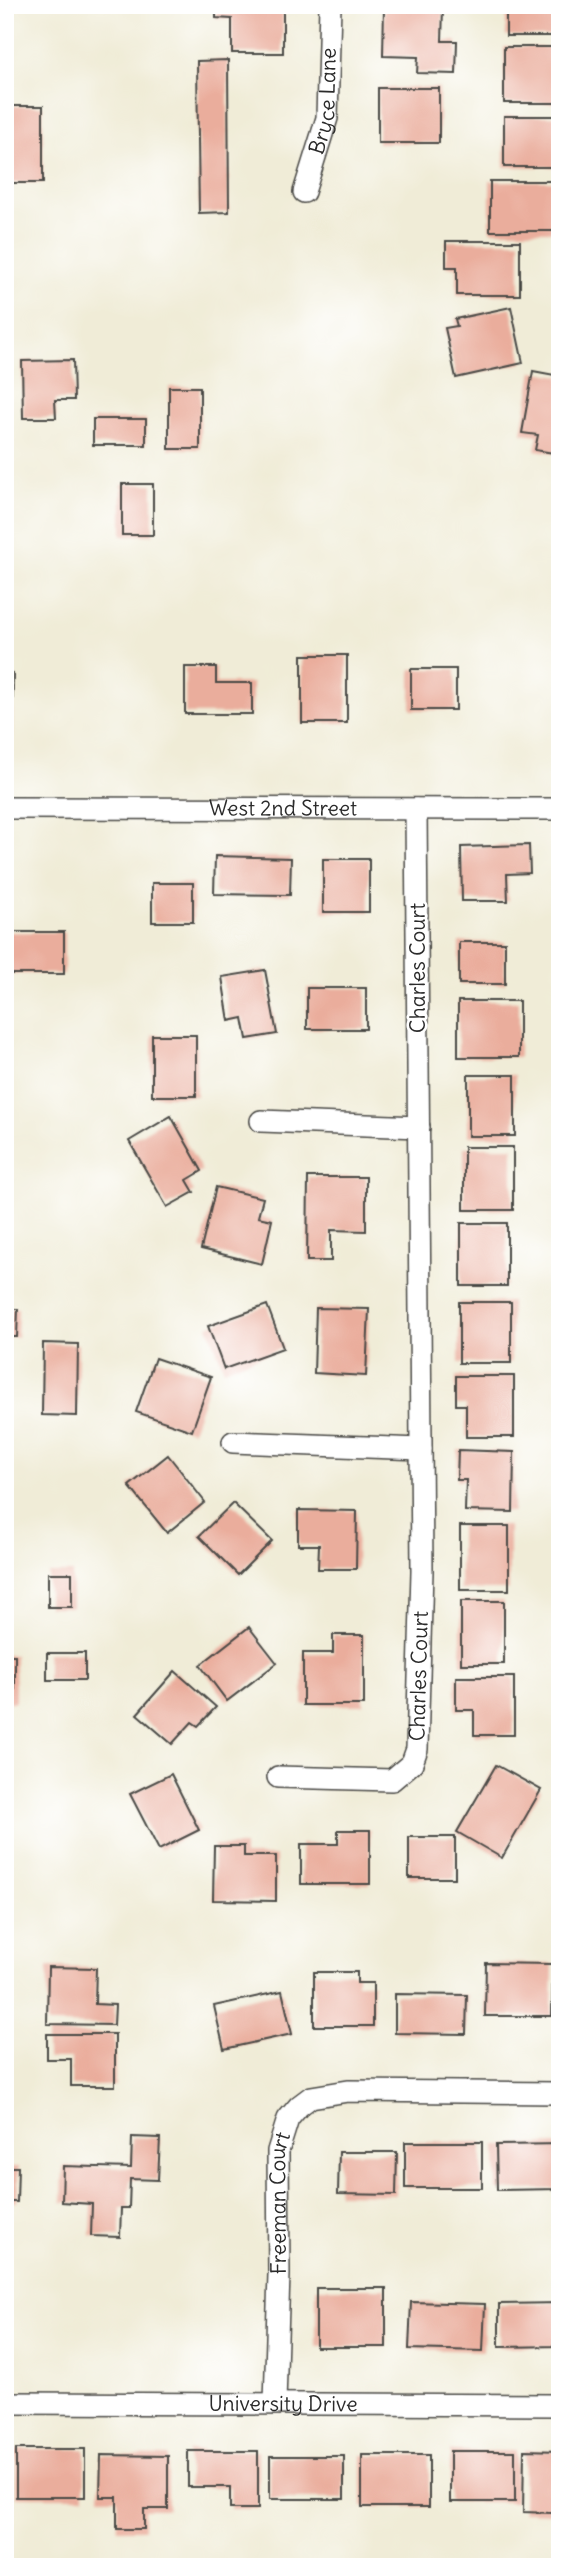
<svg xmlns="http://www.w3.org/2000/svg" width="565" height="2572" font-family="Delius,sans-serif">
	<rect width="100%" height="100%" fill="#fff"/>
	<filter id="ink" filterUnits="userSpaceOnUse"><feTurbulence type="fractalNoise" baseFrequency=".0143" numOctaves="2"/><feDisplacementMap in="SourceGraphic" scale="14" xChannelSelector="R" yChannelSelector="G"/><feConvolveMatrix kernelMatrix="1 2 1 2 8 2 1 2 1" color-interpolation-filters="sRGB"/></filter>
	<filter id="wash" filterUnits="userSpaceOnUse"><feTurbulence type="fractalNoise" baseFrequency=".00686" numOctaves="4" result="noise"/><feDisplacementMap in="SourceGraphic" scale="28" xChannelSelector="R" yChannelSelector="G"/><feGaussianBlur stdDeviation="1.57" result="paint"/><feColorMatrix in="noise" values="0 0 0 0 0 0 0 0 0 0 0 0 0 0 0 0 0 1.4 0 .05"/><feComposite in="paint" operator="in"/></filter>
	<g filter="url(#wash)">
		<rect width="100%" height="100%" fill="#f0ecd7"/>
		<g id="blocks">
			<!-- building -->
			<g fill="#eaad9c">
				<polygon points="216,5 283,5 283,53 232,53 232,19 216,18"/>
				<rect x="506" y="5" width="54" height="31"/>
				<polygon points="384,7 443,8 442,41 457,41 456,74 417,73 418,57 383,56"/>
				<rect x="504" y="47" width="56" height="56"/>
				<polygon points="228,60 229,212 199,213 197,61"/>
				<rect x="378" y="88" width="61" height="55"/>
				<rect x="5" y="106" width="38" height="77"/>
				<rect x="504" y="116" width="56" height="51"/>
				<rect x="490" y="181" width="70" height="50"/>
				<polygon points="446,241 520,241 520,295 457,295 457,267 446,267"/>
				<polygon points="511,307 523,363 456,378 445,328 457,326 455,319"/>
				<polygon points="73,360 74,400 55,400 56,418 23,418 22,361"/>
				<polygon points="533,371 560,376 560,454 535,450 538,435 522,433"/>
				<rect x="169" y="387" width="31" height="62"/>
				<rect x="93" y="419" width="53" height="26"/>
				<rect x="122" y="484" width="31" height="51"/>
				<rect x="5" y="571" width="5" height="12"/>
				<rect x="302" y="655" width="45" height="68"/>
				<polygon points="185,667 216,667 216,683 252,683 252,714 185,714"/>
				<rect x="411" y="669" width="45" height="41"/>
				<polygon points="5,672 13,673 12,744 5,744"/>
				<polygon points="529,845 530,873 507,874 508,901 462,901 461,847"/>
				<polygon points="215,856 291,858 290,895 214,894"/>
				<rect x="323" y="859" width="46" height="53"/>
				<rect x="152" y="883" width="41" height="39"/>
				<rect x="5" y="932" width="59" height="42"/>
				<rect x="459" y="942" width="46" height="42"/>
				<polygon points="265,970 277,1034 247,1039 243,1018 229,1021 222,977"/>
				<rect x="307" y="988" width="59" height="41"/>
				<rect x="458" y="1001" width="61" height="56"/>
				<rect x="152" y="1035" width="44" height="61"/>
				<rect x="468" y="1075" width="47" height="61"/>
				<polygon points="171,1116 202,1171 187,1180 194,1192 167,1207 129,1141"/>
				<rect x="464" y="1147" width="49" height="63"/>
				<polygon points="308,1177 366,1177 366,1231 331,1230 331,1261 307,1261"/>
				<polygon points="216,1187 263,1198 258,1217 272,1220 262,1264 201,1249"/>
				<rect x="461" y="1223" width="46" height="63"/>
				<rect x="459" y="1302" width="52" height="61"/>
				<polygon points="267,1305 283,1348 224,1369 208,1326"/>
				<polygon points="316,1308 369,1309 366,1376 314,1373"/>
				<polygon points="5,1309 18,1309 17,1337 5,1337"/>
				<polygon points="43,1343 78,1344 77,1416 42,1415"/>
				<polygon points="155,1358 211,1377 192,1431 136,1412"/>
				<polygon points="456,1376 514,1376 514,1437 466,1437 466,1405 456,1405"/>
				<polygon points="458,1450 514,1452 513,1512 465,1511 466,1480 457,1480"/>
				<polygon points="168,1455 205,1502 167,1533 129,1486"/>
				<polygon points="233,1503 272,1541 238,1575 199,1536"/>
				<polygon points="298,1510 357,1511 356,1569 318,1569 319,1545 298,1545"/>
				<rect x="460" y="1526" width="49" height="64"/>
				<rect x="48" y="1573" width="24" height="34"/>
				<rect x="461" y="1601" width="43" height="63"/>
				<polygon points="249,1627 277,1663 227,1701 200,1665"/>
				<polygon points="333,1635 364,1635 364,1705 303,1705 303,1653 333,1653"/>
				<rect x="47" y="1653" width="38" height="27"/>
				<rect x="5" y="1655" width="10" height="47"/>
				<polygon points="175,1671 216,1707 198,1726 192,1722 172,1744 137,1714"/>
				<polygon points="456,1677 514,1677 514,1735 474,1735 474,1710 456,1710"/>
				<polygon points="496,1765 541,1790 502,1858 457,1832"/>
				<polygon points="171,1774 199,1830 159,1850 130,1794"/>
				<polygon points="338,1830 370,1830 370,1884 301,1884 301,1844 338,1844"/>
				<rect x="409" y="1837" width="46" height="41"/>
				<polygon points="214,1846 244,1846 244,1856 276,1856 276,1901 213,1900"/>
				<polygon points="486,1963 553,1964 552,2016 485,2016"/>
				<polygon points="48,1967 96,1968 95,2004 115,2005 114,2025 47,2024"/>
				<polygon points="314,1972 357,1972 357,1983 373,1983 373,2026 314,2026"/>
				<polygon points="282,1991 292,2034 224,2049 214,2006"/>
				<polygon points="395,1994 467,1995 466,2034 395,2033"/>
				<polygon points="47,2034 115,2034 115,2086 71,2086 71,2059 47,2059"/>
				<polygon points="132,2137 160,2138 158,2180 130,2179 129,2208 121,2208 120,2237 91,2236 92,2204 62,2202 63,2166 131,2168"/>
				<rect x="405" y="2142" width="77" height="46"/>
				<polygon points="560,2144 560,2189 497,2190 496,2145"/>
				<polygon points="339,2152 397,2152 396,2195 338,2194"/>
				<polygon points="5,2167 18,2167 17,2202 5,2202"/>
				<rect x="316" y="2288" width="70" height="59"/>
				<polygon points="411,2302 485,2304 483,2351 409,2349"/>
				<polygon points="560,2303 560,2346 499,2347 499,2304"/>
				<rect x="16" y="2449" width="69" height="48"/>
				<polygon points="524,2450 560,2451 560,2497 553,2497 552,2513 523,2512"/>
				<polygon points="188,2451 258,2451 258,2509 230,2509 230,2487 188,2487"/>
				<rect x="450" y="2451" width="65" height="51"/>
				<polygon points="101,2455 168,2456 168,2509 144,2509 144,2529 117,2529 117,2497 100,2497"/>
				<rect x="362" y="2455" width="67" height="52"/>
				<rect x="270" y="2456" width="74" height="43"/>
			</g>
		</g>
	</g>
	<g filter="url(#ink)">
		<use href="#blocks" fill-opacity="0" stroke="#494845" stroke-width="2"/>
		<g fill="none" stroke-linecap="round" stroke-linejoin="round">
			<!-- street casing -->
			<g stroke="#494845" stroke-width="24">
				<g id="street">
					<path id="s1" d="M304,192L327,118L330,5"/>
					<path id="s2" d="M5,808L560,809"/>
					<polyline points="261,1121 419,1127"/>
					<polyline points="233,1442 421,1449"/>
					<path id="s3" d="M278,1777L392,1780L412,1763L417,1749L422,1571L416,809"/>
					<path id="s4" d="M5,2403L560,2405"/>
					<path id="s5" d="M275,2403L279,2274L278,2151L288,2119L299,2106L311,2097L348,2091L560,2093"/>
				</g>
			</g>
			<!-- street -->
			<use href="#street" stroke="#fff" stroke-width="21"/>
		</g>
	</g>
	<g text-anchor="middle" stroke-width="5" stroke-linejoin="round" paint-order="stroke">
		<!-- street labels -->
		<g font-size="21" fill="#2b2b2b" stroke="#fff">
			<text dy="7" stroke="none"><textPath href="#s1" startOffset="94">Bryce Lane</textPath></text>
			<text dy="7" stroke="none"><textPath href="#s2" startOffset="278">West 2nd Street</textPath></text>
			<text transform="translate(418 968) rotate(-90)" y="7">Charles Court</text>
			<text dy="7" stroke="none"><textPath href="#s3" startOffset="228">Charles Court</textPath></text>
			<text dy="7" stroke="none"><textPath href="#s5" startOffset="200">Freeman Court</textPath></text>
			<text dy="7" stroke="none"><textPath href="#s4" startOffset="278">University Drive</textPath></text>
		</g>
	</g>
	<!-- margin -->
	<rect width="565" height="2572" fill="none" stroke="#fff" stroke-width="28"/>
</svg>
